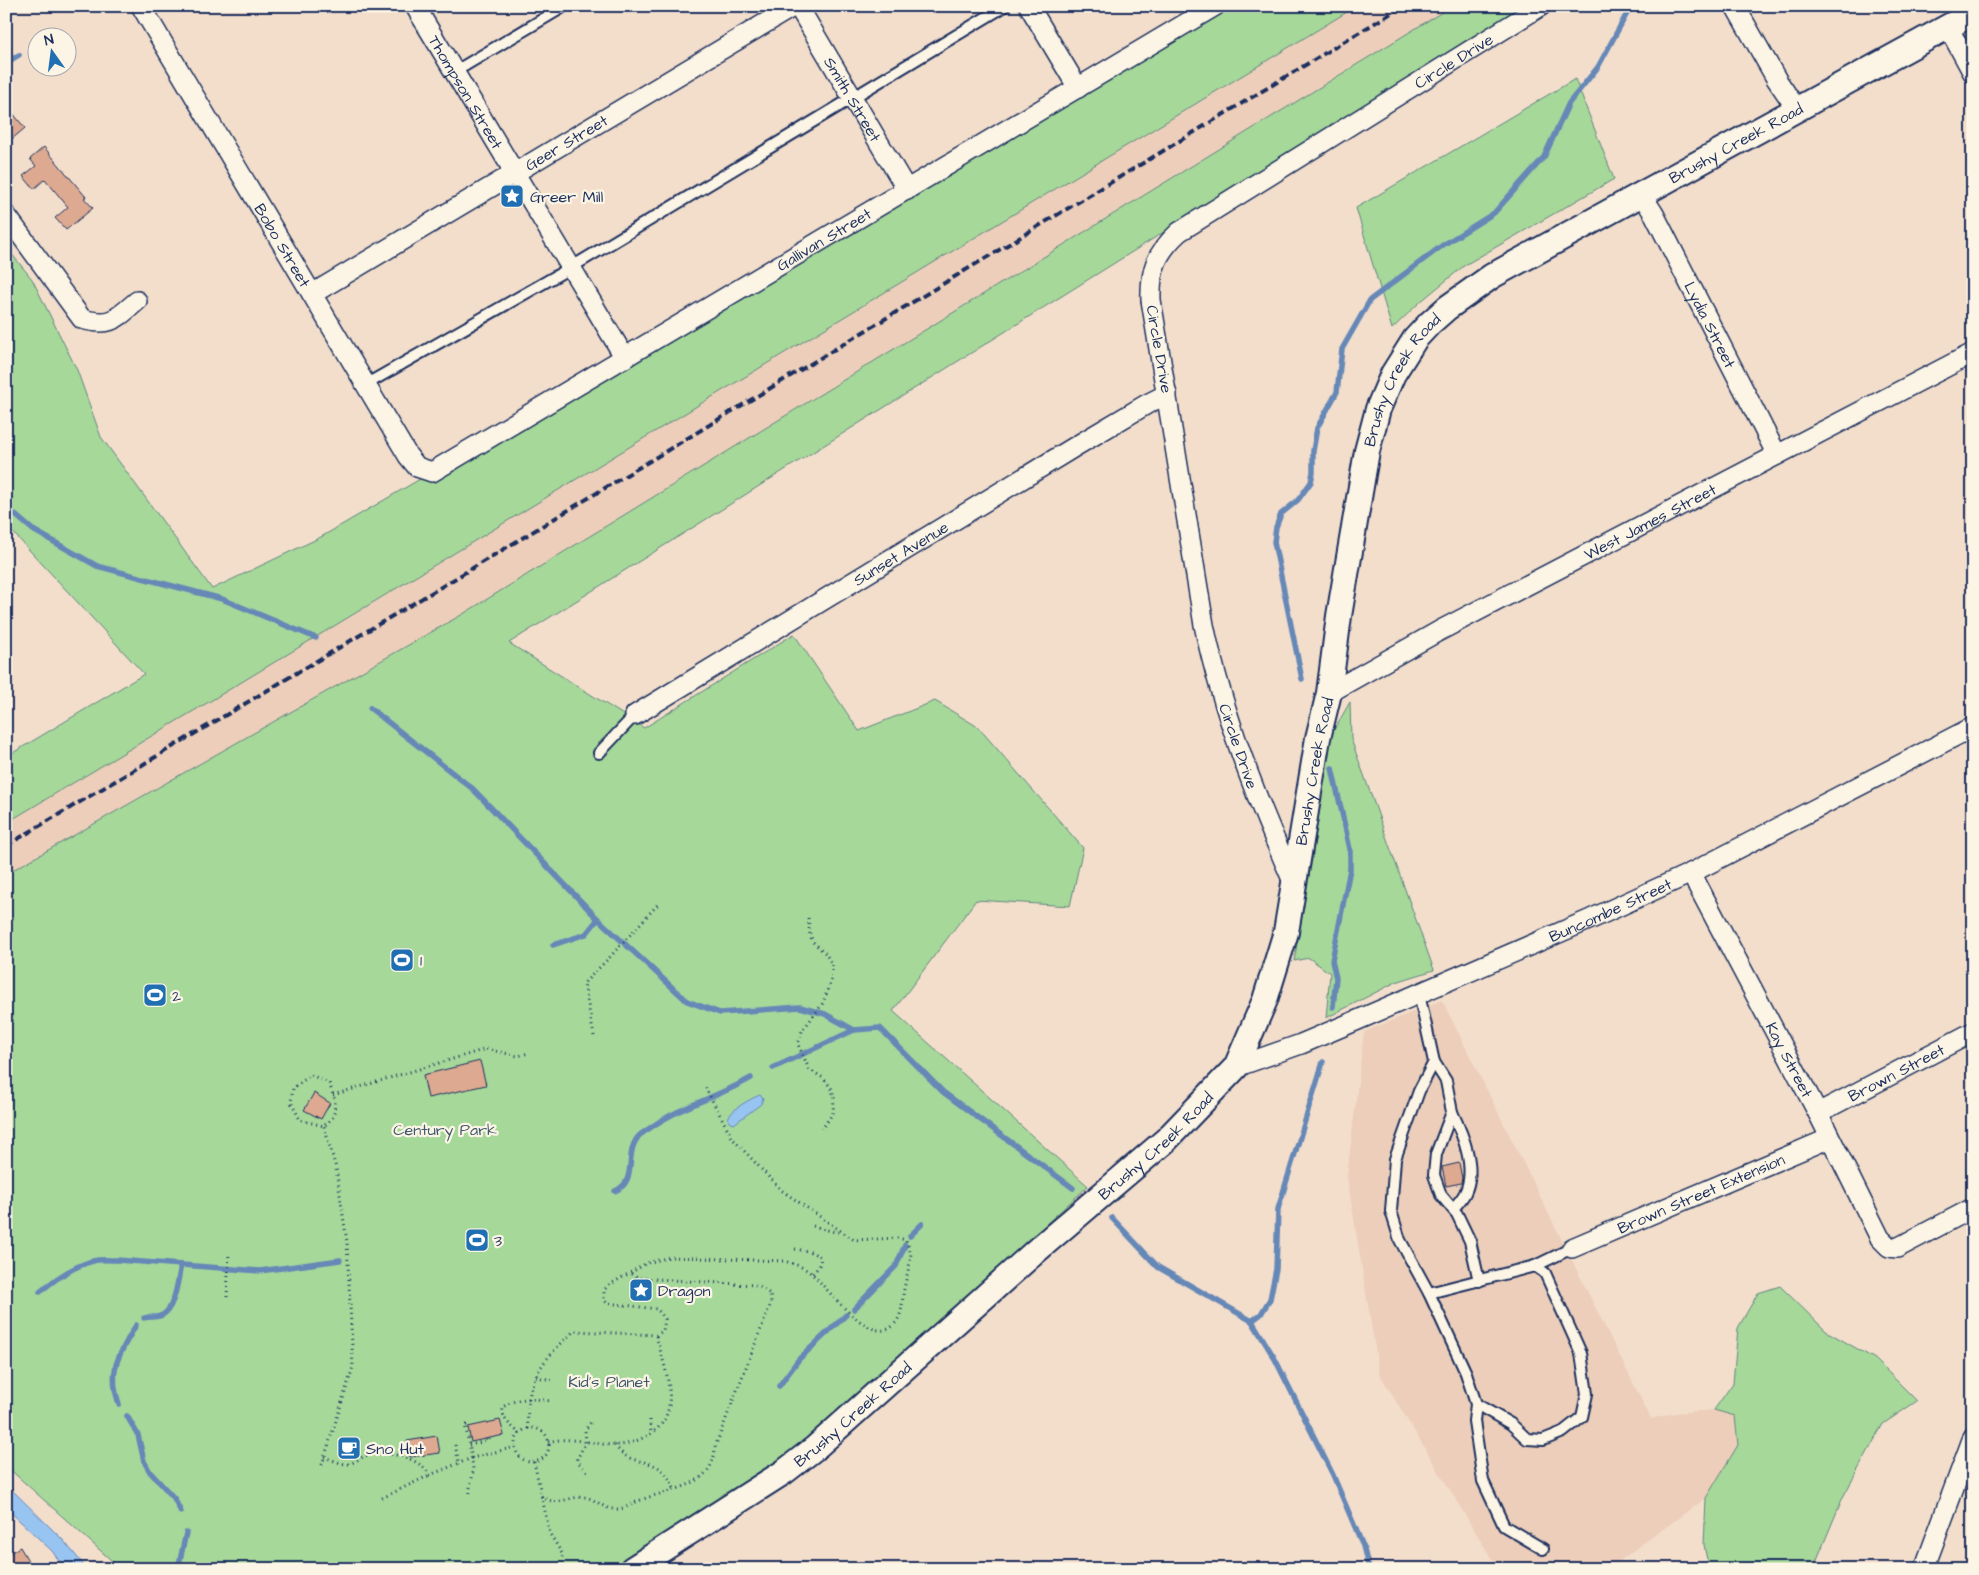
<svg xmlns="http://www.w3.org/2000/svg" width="1979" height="1575" font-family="'Architects Daughter',sans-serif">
	<rect width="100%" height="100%" fill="#f3decc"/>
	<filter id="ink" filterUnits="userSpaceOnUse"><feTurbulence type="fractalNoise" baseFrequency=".02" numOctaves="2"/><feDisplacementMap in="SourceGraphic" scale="10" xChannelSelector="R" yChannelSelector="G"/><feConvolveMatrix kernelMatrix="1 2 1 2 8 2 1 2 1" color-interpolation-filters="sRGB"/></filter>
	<g filter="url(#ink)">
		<!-- built -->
		<g fill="#ecceba">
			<polygon points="1357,6 1452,6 463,614 6,874 6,823 212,700"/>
			<polygon points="1442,1000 1651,1419 1675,1413 1714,1410 1735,1416 1738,1445 1706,1498 1608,1569 1498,1569 1379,1373 1347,1176 1364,1032"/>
		</g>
		<!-- green -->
		<g fill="#a6d89a" stroke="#60847c">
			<polygon points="1228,6 1357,6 212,700 6,823 6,757 144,674 6,525 6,247 32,279 77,370 101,437 212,589 321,537"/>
			<polygon points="1452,6 1524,6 509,643 644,728 794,634 859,731 935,701 978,727 1083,848 1070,906 976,900 893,1011 1088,1186 803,1446 695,1521 615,1569 121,1569 6,1466 6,874 463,614"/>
			<polygon points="1575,79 1614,179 1465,265 1420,302 1392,329 1356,208"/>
			<polygon points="1350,702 1351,739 1434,970 1396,982 1326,1018 1330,973 1309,958 1294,961 1312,860 1330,737"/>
			<polygon points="1780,1286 1826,1331 1875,1359 1917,1401 1883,1424 1843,1497 1813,1569 1709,1569 1704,1545 1706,1498 1738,1445 1735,1416 1714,1410 1733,1383 1738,1328 1758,1293"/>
		</g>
		<!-- water -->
		<g fill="#98c4f2" stroke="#6688b7">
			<path d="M760,1095L763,1098L761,1104L734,1124L729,1122L728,1118C733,1108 750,1099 760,1095Z"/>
			<polygon points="6,1484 63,1540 87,1569 65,1569 52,1551 6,1508"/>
		</g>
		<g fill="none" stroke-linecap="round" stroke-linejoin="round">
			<!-- stream -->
			<g stroke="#6688b7" stroke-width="5.5">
				<polyline points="6,63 19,55"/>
				<polyline points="6,507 33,530 97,566 222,599 316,638"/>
				<polyline points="1302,679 1274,542 1276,527 1281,514 1298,500 1311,482 1313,472 1313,451 1317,428 1337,392 1342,349 1370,300 1443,245 1494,213 1544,157 1569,103 1598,67 1631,6"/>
				<polyline points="370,708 473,789 598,919 687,1001 720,1013 800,1007 825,1014 854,1030 880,1028 943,1092 1073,1188"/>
				<polyline points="1332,768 1350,849 1350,869 1332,961 1336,978 1333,1007"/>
				<polyline points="553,945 586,934 598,919"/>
				<polyline points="773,1068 854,1030"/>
				<path d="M615,1191C638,1182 624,1154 638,1137C640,1134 646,1131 650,1128C681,1106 718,1097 751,1078"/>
				<polyline points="1112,1218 1158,1267 1252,1321 1275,1359 1333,1475 1363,1546 1369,1569"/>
				<polyline points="910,1236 922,1224"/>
				<path d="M40,1292C55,1279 73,1266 93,1261C100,1259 110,1260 117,1260L260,1271L340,1260"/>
				<polyline points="854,1309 896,1266 905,1245"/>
				<path d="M144,1318C150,1316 154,1318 160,1316C175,1312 178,1278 181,1265"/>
				<polyline points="1252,1321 1261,1314 1270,1299 1276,1269 1278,1209 1323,1062"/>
				<polyline points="779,1386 799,1359 846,1315"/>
				<path d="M119,1404C107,1370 119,1355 136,1325"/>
				<polyline points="127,1416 138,1435 144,1461 150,1472 174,1498 181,1512"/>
				<polyline points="178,1569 186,1533"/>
			</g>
		</g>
		<!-- building -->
		<g fill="#ddaa91" stroke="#1b2f5e">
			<polygon points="6,105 25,128 6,144"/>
			<polygon points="44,147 86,197 84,198 93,208 66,230 55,218 68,207 45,179 34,189 23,176 36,166 30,159"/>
			<polygon points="480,1061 486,1085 428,1098 423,1075"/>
			<polygon points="314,1093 330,1103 321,1119 304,1110"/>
			<polygon points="1459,1163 1462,1178 1461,1183 1446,1186 1442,1167"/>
			<polygon points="500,1420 504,1435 471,1442 468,1427"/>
			<polygon points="437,1436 440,1453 410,1457 407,1441"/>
			<polygon points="20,1547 33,1569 6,1569 6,1555"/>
		</g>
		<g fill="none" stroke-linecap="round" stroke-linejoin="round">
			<!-- service casing -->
			<g stroke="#1b2f5e" stroke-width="14">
				<g id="service">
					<polyline points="454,72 565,6"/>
					<polyline points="365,385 570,268 1005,6"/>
					<polyline points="599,753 635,715"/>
					<polyline points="1419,994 1434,1062 1419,1091 1395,1159 1391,1211 1400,1240 1429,1293 1466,1373 1476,1404 1474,1421 1483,1481 1504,1526 1543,1549"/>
					<polyline points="1434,1062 1446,1081 1452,1112 1436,1154 1434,1175 1441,1195 1457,1214 1470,1241 1479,1281"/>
					<path d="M1452,1112C1463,1135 1477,1168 1465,1193C1462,1199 1457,1204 1453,1209"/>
					<polyline points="1535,1266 1572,1248"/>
					<polyline points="1429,1293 1535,1266 1545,1273 1581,1353 1587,1394 1582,1417 1563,1432 1543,1440 1527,1439 1511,1424 1476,1404"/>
				</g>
			</g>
			<!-- minor casing -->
			<g stroke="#1b2f5e" stroke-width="22">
				<g id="minor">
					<path id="s1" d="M141,6L408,456L417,467L432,472L1215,6"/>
					<path id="s2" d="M415,6L625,358"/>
					<path id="s3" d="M798,6L907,190"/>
					<polyline points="1029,6 1078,88"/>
					<polyline points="1735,6 1777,80 1796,108"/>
					<polyline points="1948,27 1973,73"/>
					<path id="s4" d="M1641,194L1654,214L1777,455"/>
					<path d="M6,215L82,319C111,327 116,319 137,301"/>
					<path id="s5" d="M312,294L794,6"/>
					<path id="s6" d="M1329,693L1439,631L1973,353"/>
					<path id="s7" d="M635,715L1076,446L1147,404L1167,394"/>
					<path id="s8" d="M1691,873L1818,1113L1880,1238L1889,1247L1897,1248L1973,1208"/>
					<path id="s9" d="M1294,884C1257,800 1223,715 1204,625L1151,300C1150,270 1156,253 1179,232L1541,6"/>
					<path id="s10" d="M1236,1067L1301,1044L1360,1019L1591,919L1691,873L1973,727"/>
					<path id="s11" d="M1818,1113L1973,1032"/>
					<path id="s12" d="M1572,1248L1830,1138"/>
					<polyline points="1924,1569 1973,1437"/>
				</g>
			</g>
			<!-- tertiary casing -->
			<g stroke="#1b2f5e" stroke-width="28">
				<g id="tertiary">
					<path id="s13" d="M632,1569L784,1472L815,1448L1036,1251L1166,1140L1236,1067L1265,1000L1286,932L1318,738L1329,693L1339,616L1367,451L1378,409L1393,374L1415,339L1430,323L1447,308L1492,276L1973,13"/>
				</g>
			</g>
			<!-- path -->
			<g stroke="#1b2f5e" stroke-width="3" stroke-dasharray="1 4" stroke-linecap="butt">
				<polyline points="808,918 810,935 813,942 825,953 832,964 832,978 823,1003 802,1031 798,1044 809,1069 823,1078 832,1089 834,1098 833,1113 822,1129"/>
				<polyline points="594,1036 584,983 610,957 659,903"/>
				<polygon points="311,1075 329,1083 335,1100 334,1116 324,1126 300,1120 291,1102 293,1088"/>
				<polyline points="333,1095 486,1049 518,1056 529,1053"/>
				<polyline points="813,1226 835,1232 841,1232"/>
				<path d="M795,1249L808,1251L820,1256C822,1264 817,1269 812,1274"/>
				<polyline points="227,1297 229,1252"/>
				<polyline points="536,1377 553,1380"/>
				<polyline points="650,1420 651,1433"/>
				<path d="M467,1425H465C468,1440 472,1455 473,1470C473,1478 469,1485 470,1494"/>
				<circle cx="532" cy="1445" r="17"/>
				<path d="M528,1429C525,1380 540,1363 574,1331L656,1335L663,1331L665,1319L657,1309L607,1303L604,1300V1290L609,1285L647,1263L670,1257L784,1261C795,1264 804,1267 812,1274C828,1288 877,1357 898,1319C903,1310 902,1299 904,1289C906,1280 908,1271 910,1262L911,1253L906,1240L897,1238L854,1240L781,1190L733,1139L705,1087"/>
				<path d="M520,1434C512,1426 501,1420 503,1407C518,1397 532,1398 550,1401"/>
				<path d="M548,1442C569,1436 592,1444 613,1445C624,1446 634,1442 643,1438C687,1418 665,1371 656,1335"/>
				<polyline points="455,1445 459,1463"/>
				<polyline points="469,1445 487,1441 486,1439"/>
				<path d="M615,1445C629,1467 648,1456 664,1472C669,1477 672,1484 675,1490"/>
				<path d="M324,1457C331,1459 340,1464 347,1464C353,1464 360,1458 365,1456C386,1450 418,1456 430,1475L472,1458L515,1447"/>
				<polyline points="534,1462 550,1534 563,1555 562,1557"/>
				<polyline points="322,1465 353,1367 347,1242 336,1168 324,1126"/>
				<polyline points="587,1471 579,1463 577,1459 586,1442 585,1430 591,1422"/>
				<path d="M541,1496C557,1507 564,1498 581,1497C595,1496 602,1510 616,1509C626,1509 632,1503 641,1500C671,1488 714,1488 715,1447L771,1303L770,1294L762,1288L754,1285L640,1278L630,1273"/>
				<polyline points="382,1498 430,1475"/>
			</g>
			<!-- service -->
			<use href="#service" stroke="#fcf5e5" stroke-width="10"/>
			<!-- minor -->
			<use href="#minor" stroke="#fcf5e5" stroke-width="19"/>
			<!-- tertiary -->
			<use href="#tertiary" stroke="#fcf5e5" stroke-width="24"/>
			<!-- rail -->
			<polyline stroke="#1b2f5e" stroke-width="4" stroke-dasharray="8 4" stroke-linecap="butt" points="6,846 451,581 1403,6"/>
		</g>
	</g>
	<!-- icons -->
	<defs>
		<g id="sight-square" transform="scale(1.25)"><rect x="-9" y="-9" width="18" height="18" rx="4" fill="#1f6fb2" stroke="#fcf5e5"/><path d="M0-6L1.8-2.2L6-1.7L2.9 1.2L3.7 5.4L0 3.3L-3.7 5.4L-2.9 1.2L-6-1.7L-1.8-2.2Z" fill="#fff"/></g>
		<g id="stadium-square" transform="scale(1.25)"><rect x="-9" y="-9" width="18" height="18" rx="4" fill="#1f6fb2" stroke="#fcf5e5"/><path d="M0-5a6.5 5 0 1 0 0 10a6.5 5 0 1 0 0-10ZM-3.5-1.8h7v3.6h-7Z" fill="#fff"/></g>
		<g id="cafe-square" transform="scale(1.25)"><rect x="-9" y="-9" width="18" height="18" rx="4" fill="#1f6fb2" stroke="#fcf5e5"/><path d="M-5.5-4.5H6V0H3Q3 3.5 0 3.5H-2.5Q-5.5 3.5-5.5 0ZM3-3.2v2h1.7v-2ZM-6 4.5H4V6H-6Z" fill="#fff"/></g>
	</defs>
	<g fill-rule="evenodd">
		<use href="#sight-square" x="512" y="196"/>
		<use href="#stadium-square" x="402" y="960"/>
		<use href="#stadium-square" x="155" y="995"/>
		<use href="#stadium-square" x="477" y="1240"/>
		<use href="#sight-square" x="641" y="1290"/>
		<use href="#cafe-square" x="349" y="1448"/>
	</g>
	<g text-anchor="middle" stroke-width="4.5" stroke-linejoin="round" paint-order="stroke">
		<!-- street labels -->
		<g font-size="16" fill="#1b2f5e" stroke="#fcf5e5">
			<text dy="6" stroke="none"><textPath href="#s9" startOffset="1004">Circle Drive</textPath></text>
			<text dy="6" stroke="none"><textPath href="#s2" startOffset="100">Thompson Street</textPath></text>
			<text dy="6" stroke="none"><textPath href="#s3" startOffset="108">Smith Street</textPath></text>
			<text dy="6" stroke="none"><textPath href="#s13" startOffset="1920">Brushy Creek Road</textPath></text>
			<text dy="6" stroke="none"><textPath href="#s5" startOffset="296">Geer Street</textPath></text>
			<text dy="6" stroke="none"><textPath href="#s1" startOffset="1009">Gallivan Street</textPath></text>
			<text dy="6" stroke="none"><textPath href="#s1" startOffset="278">Bobo Street</textPath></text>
			<text dy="6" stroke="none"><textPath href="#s4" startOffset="148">Lydia Street</textPath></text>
			<text transform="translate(1160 349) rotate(80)" y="6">Circle Drive</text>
			<text dy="6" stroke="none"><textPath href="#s13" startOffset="1500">Brushy Creek Road</textPath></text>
			<text dy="6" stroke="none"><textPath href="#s6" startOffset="364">West James Street</textPath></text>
			<text dy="6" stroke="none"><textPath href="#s7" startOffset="311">Sunset Avenue</textPath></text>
			<text transform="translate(1239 746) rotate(71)" y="6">Circle Drive</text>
			<text dy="6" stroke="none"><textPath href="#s13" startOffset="1095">Brushy Creek Road</textPath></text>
			<text dy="6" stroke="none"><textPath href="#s10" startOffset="406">Buncombe Street</textPath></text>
			<text dy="6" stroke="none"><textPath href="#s8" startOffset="211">Kay Street</textPath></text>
			<text dy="6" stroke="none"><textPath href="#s11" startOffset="88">Brown Street</textPath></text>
			<text dy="6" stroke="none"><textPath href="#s13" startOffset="675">Brushy Creek Road</textPath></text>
			<text dy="6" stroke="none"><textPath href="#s12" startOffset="140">Brown Street Extension</textPath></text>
			<text dy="6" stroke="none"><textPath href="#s13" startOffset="270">Brushy Creek Road</textPath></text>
		</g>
		<!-- poi labels -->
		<g font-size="16" fill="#1b2f5e" stroke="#fcf5e5" text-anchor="start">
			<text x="530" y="202">Greer Mill</text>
			<text x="420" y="966">1</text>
			<text x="172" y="1001">2</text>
			<text x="494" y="1246">3</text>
			<text x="658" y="1296">Dragon</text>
			<text x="366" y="1454">Sno Hut</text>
		</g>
		<!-- park labels -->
		<g font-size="16" fill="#3e596d" stroke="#fcf5e5">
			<text x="445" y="1135">Century Park</text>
			<text x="609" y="1387">Kid's Planet</text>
		</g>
	</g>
	<!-- margin -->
	<rect width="1979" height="1575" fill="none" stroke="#fcf5e5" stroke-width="25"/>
	<rect x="12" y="12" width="1954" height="1550" fill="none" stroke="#1b2f5e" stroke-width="2" filter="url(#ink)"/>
	<!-- north arrow -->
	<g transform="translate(52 52) rotate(346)"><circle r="24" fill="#fcf5e5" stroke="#a2a6af"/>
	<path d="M0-4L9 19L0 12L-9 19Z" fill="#1f6fb2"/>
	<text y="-8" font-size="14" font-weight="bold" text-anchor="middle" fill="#1b2f5e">N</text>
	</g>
</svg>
